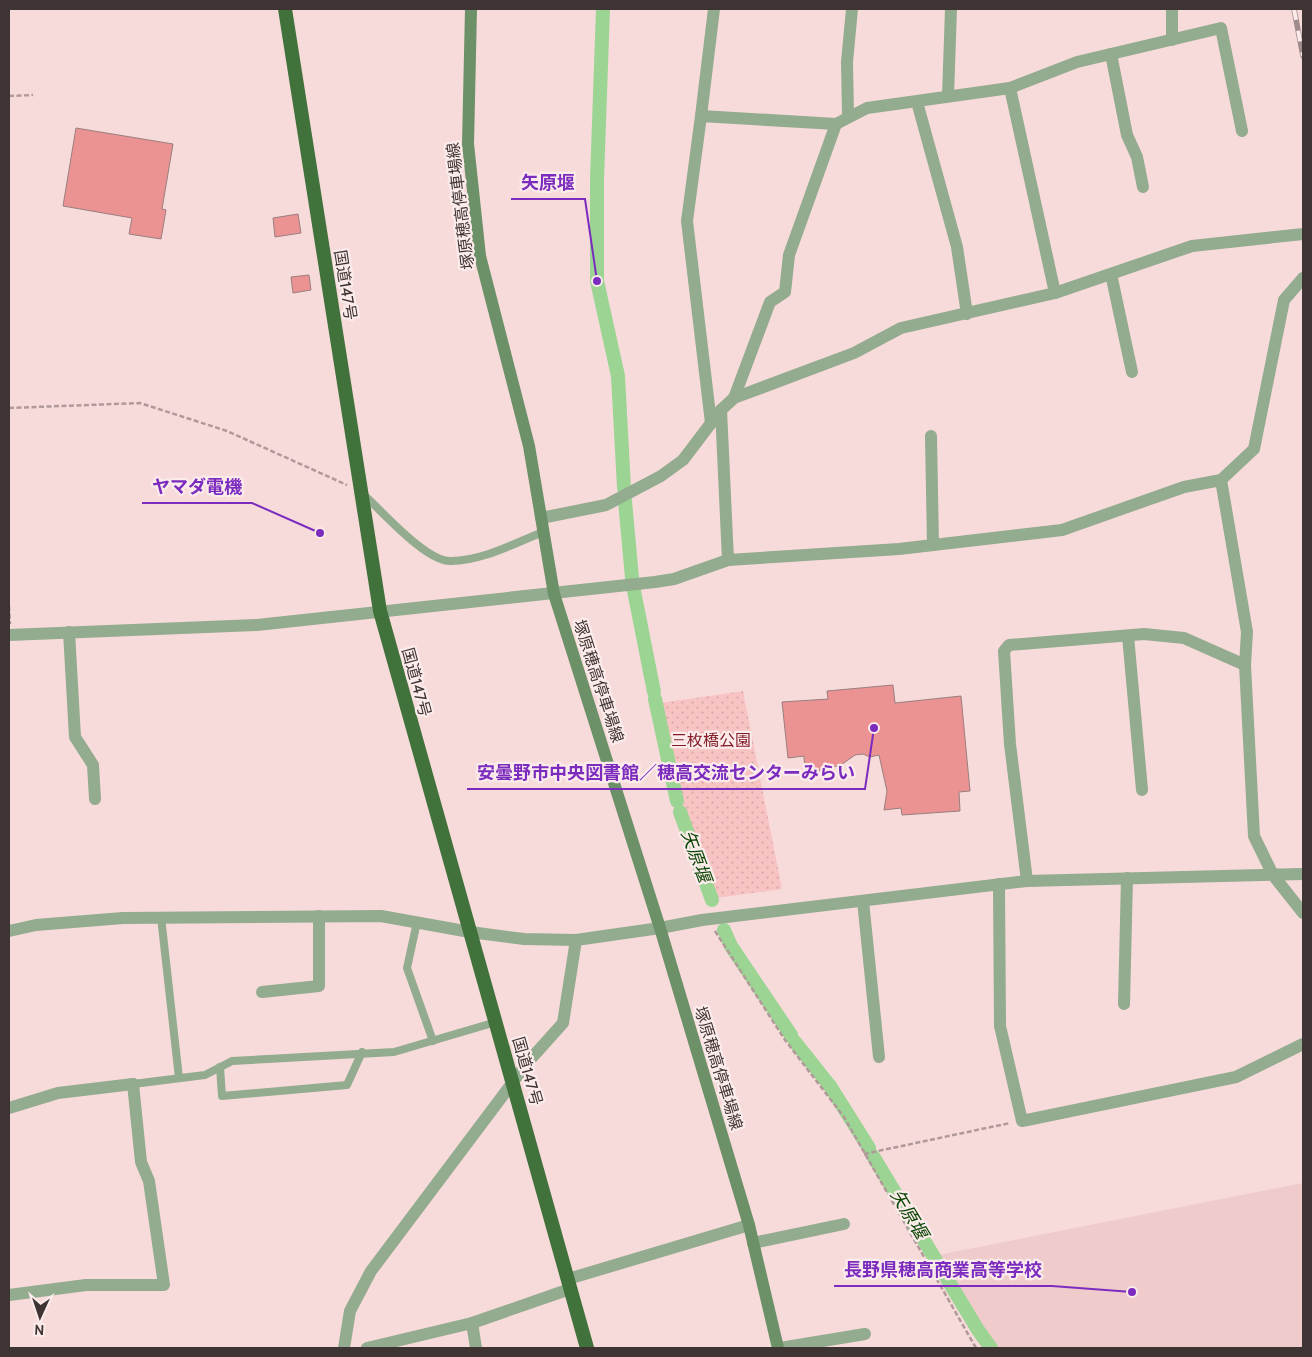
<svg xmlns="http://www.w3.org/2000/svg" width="1312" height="1357" font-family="Cabin,'Noto Sans JP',sans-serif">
	<defs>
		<pattern id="grass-dots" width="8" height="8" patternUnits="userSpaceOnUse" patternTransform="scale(1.25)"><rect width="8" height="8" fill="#f8c4c3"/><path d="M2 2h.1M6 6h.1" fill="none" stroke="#d6a9a8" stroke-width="1.8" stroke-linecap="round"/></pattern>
	</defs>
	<rect width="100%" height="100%" fill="#f7dbda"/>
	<!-- built -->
	<polygon fill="#efcccb" points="1303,1183 1303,1348 996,1348 982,1329 938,1255"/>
	<!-- grass -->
	<polygon fill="url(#grass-dots)" points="743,691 782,889 716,898 686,819 660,703"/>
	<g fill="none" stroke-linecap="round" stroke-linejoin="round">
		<!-- canal -->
		<g stroke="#9bd493" stroke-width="14">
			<polyline points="603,9 597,179 597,281 618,376 624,488"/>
			<polyline points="625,501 632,578"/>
			<polyline points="634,591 654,692"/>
			<polyline points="655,699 677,801"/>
			<polyline points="680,812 712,900"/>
			<polyline points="724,930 731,946 791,1035"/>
			<polyline points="795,1042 830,1086 869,1148"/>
			<polyline points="873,1156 978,1330 991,1348"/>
		</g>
	</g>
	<!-- building -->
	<g fill="#eb9393" stroke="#987f7e">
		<polygon points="76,128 173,144 162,209 166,210 161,239 129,234 132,218 63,206"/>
		<polygon points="298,214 301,233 275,237 273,218"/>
		<polygon points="309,275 311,290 293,293 291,277"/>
		<polygon points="893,685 895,703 961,696 970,791 959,792 960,811 902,815 901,808 884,810 887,791 879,755 870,757 863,754 855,755 841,765 805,774 804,756 788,758 782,702 828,699 827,691"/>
	</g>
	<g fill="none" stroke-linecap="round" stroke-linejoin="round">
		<!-- path -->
		<g stroke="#af9a99" stroke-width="2.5" stroke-dasharray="5 2.5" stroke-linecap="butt">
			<polyline points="9,96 33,95"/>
			<polyline points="9,408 140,403 227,431 347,485"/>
			<polyline points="9,606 10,624"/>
			<polyline points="715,931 785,1040 844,1117 976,1348"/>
			<polyline points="864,1154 1010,1123"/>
		</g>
		<!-- service -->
		<g stroke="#93ab8f" stroke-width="8">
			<path d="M363,494C382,511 426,562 451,561C482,561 515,543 543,532"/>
			<polyline points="161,917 179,1078"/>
			<polyline points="417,922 407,968 433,1041"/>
			<polyline points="220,1067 222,1096 347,1085 362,1052"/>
			<polyline points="133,1084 205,1075 232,1061 394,1052 496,1022"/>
		</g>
		<!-- minor -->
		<g stroke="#93ab8f" stroke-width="12">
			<polyline points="1172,40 1172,9"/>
			<polyline points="1111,54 1127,135 1137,157 1143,187"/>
			<polyline points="1010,88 1055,293"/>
			<polyline points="948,96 951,9"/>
			<polyline points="917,102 957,247 967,314"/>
			<polyline points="701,116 714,9"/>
			<polyline points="848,116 847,62 852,9"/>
			<polyline points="1111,274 1132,372"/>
			<polyline points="734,398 770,302 785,292 789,255 836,124"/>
			<polyline points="721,410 728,560"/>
			<polyline points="711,423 687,221 701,116 836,124 867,108 1010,88 1077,62 1221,28 1242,131"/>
			<polyline points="931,436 933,545"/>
			<polyline points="1221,480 1247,632 1245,665 1254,836 1273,875 1303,913"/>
			<polyline points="541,518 606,505 661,476 683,460 721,410 734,398 854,353 901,328 1055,293 1192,246 1303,234"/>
			<polyline points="69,632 75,737 93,765 95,799"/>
			<polyline points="9,635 257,625 655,582 674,579 728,560 899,549 1062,530 1184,487 1221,480 1254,449 1284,300 1303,278"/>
			<polyline points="1128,636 1142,790"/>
			<polyline points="1027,881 1010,744 1004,651 1009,645 1144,634 1184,638 1245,665"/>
			<polyline points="999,884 1000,1026 1022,1121 1236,1077 1303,1044"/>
			<polyline points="863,901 879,1057"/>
			<polyline points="470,932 524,939 576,940 660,928"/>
			<polyline points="262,992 319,986 319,916"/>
			<polyline points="1124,1004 1127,878"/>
			<polyline points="753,1243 844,1224"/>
			<polyline points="568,1279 749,1225"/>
			<polyline points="9,1295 86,1285 164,1285 149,1181 141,1162 133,1084"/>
			<polyline points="472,1323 476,1348"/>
			<polyline points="344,1348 350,1311 371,1271 528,1062 563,1023 576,940"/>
			<polyline points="367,1348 472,1323 570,1289"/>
			<polyline points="780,1348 865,1334"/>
		</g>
		<!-- tertiary -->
		<g stroke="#93ab8f" stroke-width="12">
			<polyline points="660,928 702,920 1027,881 1303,874"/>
			<polyline points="9,931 36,925 123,918 381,916 470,932"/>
			<polyline points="9,1108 58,1093 133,1084"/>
		</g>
		<!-- secondary -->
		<polyline stroke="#6c9067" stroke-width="12" points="471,9 468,144 480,256 529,446 554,594 660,928 749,1225 778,1348"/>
		<!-- trunk -->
		<polyline stroke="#42723c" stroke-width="14" points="285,9 380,611 587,1348"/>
		<!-- rail casing -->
		<g stroke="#9f8b8b" stroke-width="5.5">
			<polyline id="rail" points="1294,9 1303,56"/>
		</g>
		<!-- rail -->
		<use href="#rail" stroke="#fcebeb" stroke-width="4" stroke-dasharray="11" stroke-linecap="butt"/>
	</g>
	<g text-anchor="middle" stroke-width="4.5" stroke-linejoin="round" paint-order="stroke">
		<!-- street labels -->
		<g font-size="16" fill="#3f3434" stroke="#fcebeb">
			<text transform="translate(460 206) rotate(-97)" y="6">塚原穂高停車場線</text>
			<text transform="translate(346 285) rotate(81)" y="6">国道147号</text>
			<text transform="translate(599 681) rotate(72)" y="6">塚原穂高停車場線</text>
			<text transform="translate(417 682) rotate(75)" y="6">国道147号</text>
			<text transform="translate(719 1068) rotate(73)" y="6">塚原穂高停車場線</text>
			<text transform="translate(528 1071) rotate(74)" y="6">国道147号</text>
		</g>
		<!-- park labels -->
		<g font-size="16" fill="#841e29" stroke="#fcebeb">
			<text x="711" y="746">三枚橋公園</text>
		</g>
		<!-- water labels -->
		<g font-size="18" font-style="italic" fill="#0b4504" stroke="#fcebeb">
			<text transform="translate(696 856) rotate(70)" y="6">矢原堰</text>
			<text transform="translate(909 1214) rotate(59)" y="6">矢原堰</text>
		</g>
	</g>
	<!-- callouts -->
	<path fill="none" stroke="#7b2cbf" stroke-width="2" d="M597 281L585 199H511M320 533L252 503H142M874 728L865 789H467M1132 1292L1052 1286H834"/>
	<g fill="#7b2cbf" stroke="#fcebeb" stroke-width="2">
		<circle cx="597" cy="281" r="5"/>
		<circle cx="320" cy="533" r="5"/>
		<circle cx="874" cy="728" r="5"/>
		<circle cx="1132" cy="1292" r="5"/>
	</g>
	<g font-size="18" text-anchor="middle" font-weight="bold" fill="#7b2cbf" stroke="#fcebeb" stroke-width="4.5" stroke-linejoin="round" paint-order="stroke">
		<text x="548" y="189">矢原堰</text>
		<text x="197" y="493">ヤマダ電機</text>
		<text x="666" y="779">安曇野市中央図書館／穂高交流センターみらい</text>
		<text x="943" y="1276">長野県穂高商業高等学校</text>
	</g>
	<!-- border -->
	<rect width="1312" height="1357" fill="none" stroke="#3f3434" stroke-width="20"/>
	<!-- north arrow -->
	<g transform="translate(40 1317) rotate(183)" stroke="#fcebeb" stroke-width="4" paint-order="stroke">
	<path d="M0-4L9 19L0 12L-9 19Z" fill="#3f3434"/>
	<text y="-8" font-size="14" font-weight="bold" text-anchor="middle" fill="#3f3434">N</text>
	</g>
</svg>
